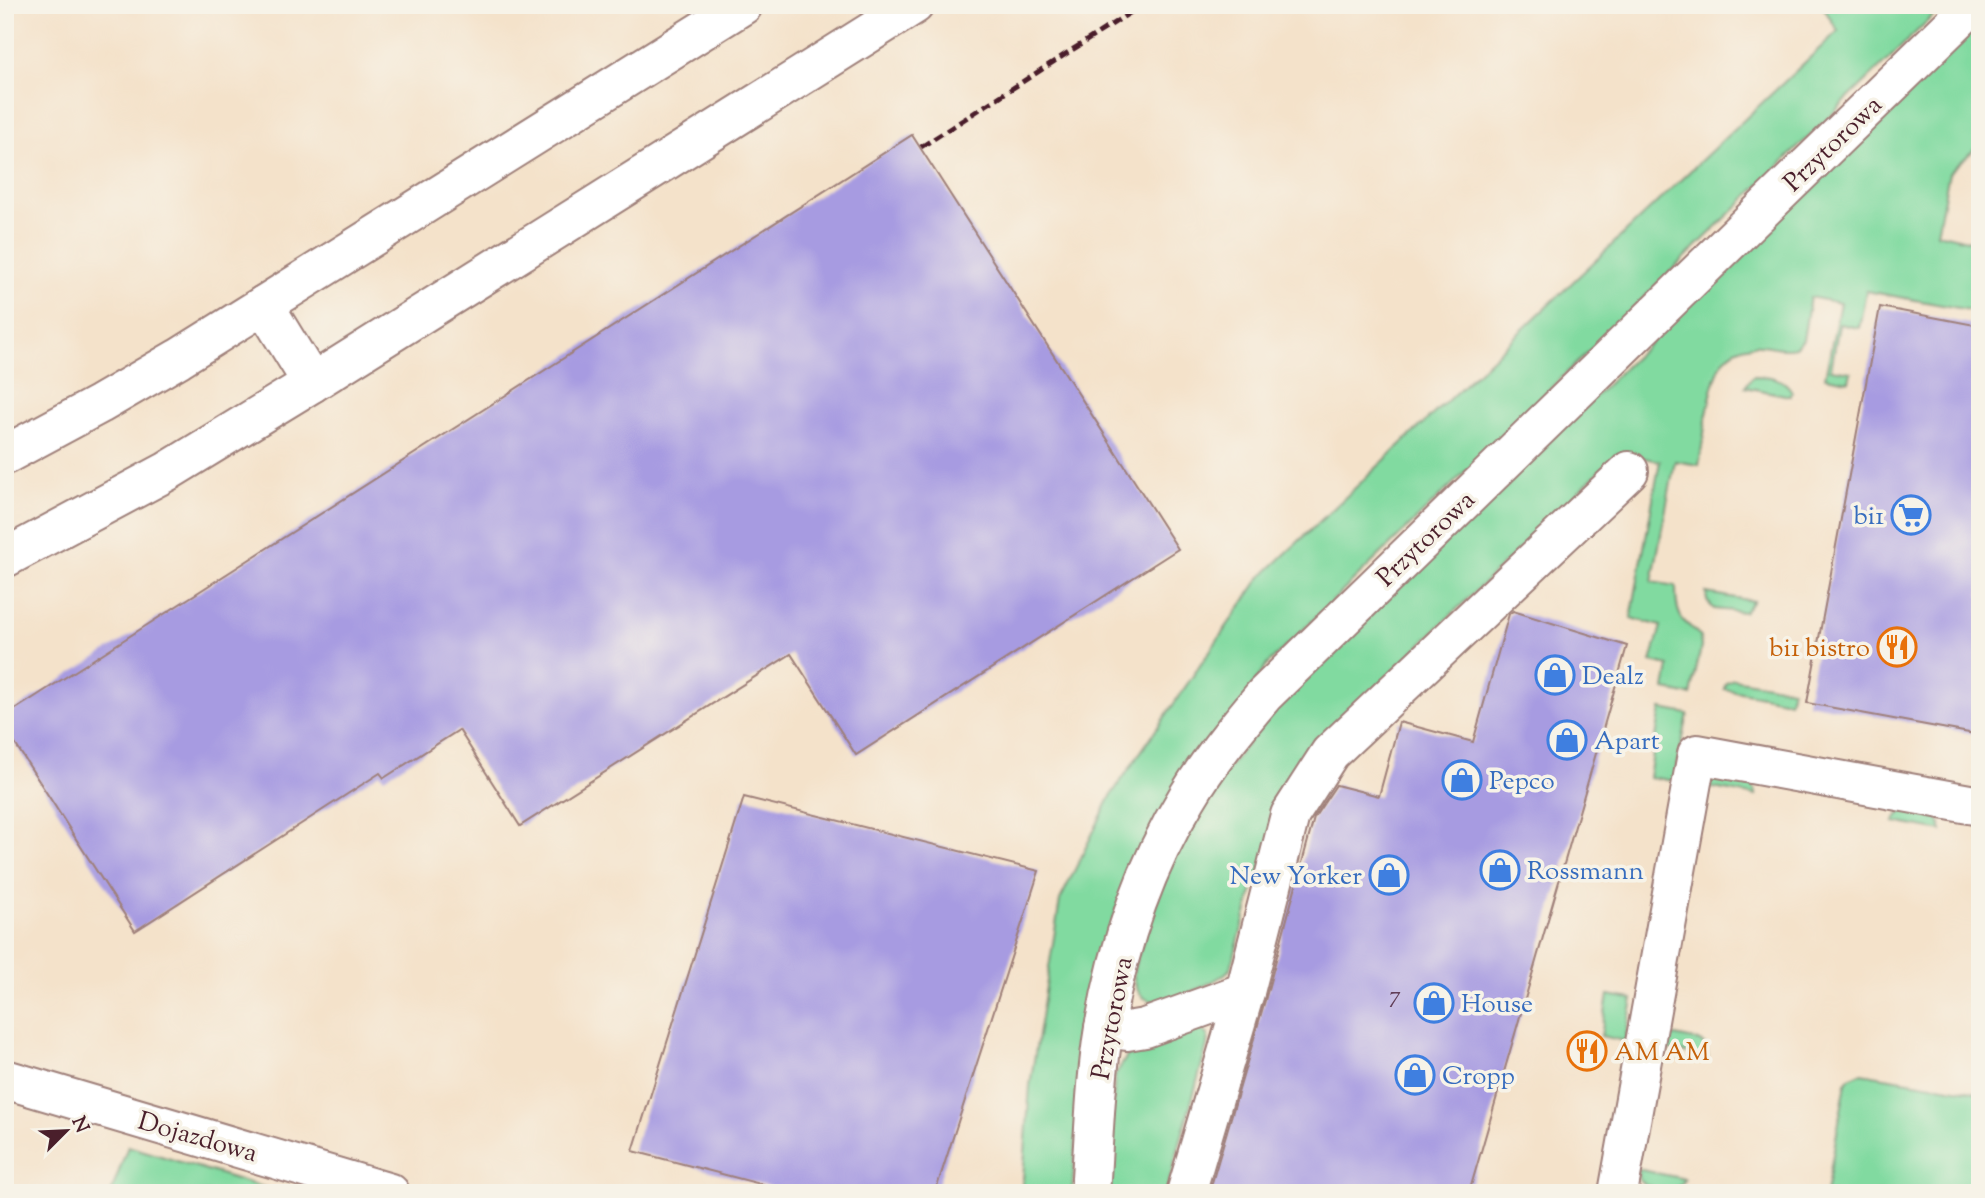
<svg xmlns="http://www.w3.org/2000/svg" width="1985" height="1198" font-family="'Sorts Mill Goudy',serif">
	<rect width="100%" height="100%" fill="#f7f3e8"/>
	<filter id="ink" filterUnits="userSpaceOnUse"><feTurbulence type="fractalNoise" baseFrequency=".0143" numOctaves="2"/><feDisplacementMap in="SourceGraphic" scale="14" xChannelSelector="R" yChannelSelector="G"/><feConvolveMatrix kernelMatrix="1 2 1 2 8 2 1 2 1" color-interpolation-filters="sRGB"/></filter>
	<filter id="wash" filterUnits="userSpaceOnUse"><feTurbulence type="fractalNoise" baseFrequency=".00686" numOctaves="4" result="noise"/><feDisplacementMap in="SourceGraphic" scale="28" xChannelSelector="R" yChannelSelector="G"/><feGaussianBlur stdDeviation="1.57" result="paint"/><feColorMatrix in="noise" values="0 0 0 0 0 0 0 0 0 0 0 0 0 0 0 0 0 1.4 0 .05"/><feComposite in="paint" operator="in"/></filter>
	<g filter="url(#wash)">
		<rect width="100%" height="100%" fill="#f4e2ca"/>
		<!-- green -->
		<g fill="#81daa0" stroke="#667c66" stroke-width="2">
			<polygon points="1822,5 1944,5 1265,667 1118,904 1094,982 1084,1040 1072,1193 1022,1193 1030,1085 1060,900 1112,794 1260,578 1838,31"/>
			<path d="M1980,22V144L1949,173L1937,233L1980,243V312L1866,291L1859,328L1839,324L1831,369L1851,372L1849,381L1825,377L1840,303L1810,297L1803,340L1795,347C1780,351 1767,343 1752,345C1742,346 1730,351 1724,360C1709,382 1704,438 1699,465L1675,461L1652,582L1676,586C1676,597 1676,611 1683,620C1688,626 1695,630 1700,636L1701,647L1691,695L1665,690L1669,666L1651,662L1661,626L1631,618L1660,461L1618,453L1323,739L1256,878L1231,968L1226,973C1212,984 1170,1003 1153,1001C1138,1000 1132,981 1134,969C1136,958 1141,948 1144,938C1158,893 1177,847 1202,807C1227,766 1258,730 1290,693Z"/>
			<path d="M1753,376C1768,376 1785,377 1792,392L1790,396L1745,387Z"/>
			<polygon points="1706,593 1753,601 1744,612 1714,609 1707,601"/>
			<polygon points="1733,679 1792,689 1789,701 1724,689 1726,683"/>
			<polygon points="1661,709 1688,714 1674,781 1649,777"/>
			<polygon points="1720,776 1752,782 1756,796 1708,787 1715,777"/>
			<polygon points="1906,810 1938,816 1942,831 1894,822 1899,814"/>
			<polygon points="1608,995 1633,999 1625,1041 1601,1036"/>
			<polygon points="1191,1028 1202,1029 1208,1036 1207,1046 1166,1193 1106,1193 1115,1076 1127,1056"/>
			<polygon points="1675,1036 1699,1041 1706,1046 1708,1058 1661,1048 1666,1039"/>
			<polygon points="1861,1073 1980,1093 1980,1193 1826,1193 1846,1083 1849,1078"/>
			<polygon points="128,1146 282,1193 111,1193"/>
			<path d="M1637,1169L1685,1179C1678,1195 1651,1190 1639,1180Z"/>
		</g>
		<g id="blocks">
			<!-- building -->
			<g fill="#a79be1">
				<polygon points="912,135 1178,549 856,755 791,654 520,826 459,730 384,778 380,773 135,931 5,728 5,716"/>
				<polygon points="1880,307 1980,326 1980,735 1807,703"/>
				<polygon points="1513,611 1627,646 1469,1193 1209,1193 1266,997 1314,818 1336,785 1379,796 1399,722 1473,742 1509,614"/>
				<polygon points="744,797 1039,871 935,1193 795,1193 633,1151"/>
			</g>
		</g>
	</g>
	<g filter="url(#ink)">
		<use href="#blocks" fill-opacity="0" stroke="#9f807a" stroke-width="2"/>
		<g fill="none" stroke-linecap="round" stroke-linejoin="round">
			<!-- minor casing -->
			<g stroke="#9f807a" stroke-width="42">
				<g id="minor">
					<polyline points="312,383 914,5"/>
					<polyline points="5,455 100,404 179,358 743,5"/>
					<polyline points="5,558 168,471 312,383 264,305"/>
					<polyline points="1104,1028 1127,1031 1145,1028 1245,992"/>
					<polyline points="5,1079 390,1193"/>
					<path d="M1090,1193C1094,1138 1095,1082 1104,1028C1118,948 1145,867 1187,798C1209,761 1236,728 1264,695L1973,5"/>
					<polyline points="1186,1193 1245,992 1290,815 1330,753 1629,471"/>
					<polyline points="1618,1193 1697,754 1980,806"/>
				</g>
			</g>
			<!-- minor -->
			<use href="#minor" stroke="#fff" stroke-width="38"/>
			<!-- rail -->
			<g stroke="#4a1f2b" stroke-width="5" stroke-dasharray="10 5" stroke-linecap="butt">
				<polyline points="921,147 1142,5"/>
				<polyline points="5,734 8,733"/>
			</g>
		</g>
	</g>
	<!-- icons -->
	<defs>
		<g id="supermarket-ring" transform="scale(2.0125)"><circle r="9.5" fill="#f7f3e8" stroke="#3f7fe0" stroke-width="1.5"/><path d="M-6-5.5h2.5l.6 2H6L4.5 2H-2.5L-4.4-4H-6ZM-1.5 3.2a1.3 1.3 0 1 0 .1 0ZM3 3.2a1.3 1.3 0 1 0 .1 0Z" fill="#3f7fe0"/></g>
		<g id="restaurant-ring" transform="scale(2.0125)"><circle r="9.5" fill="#f7f3e8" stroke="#e8710a" stroke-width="1.5"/><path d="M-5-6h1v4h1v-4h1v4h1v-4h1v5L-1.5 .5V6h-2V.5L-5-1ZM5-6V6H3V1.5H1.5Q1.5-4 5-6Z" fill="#e8710a"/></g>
		<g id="shop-ring" transform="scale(2.0125)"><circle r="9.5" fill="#f7f3e8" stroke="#3f7fe0" stroke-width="1.5"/><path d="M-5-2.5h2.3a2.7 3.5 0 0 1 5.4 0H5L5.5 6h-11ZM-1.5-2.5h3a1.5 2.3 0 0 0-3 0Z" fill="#3f7fe0"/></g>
	</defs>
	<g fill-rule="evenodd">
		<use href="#supermarket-ring" x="1911" y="515"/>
		<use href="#restaurant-ring" x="1897" y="647"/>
		<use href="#shop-ring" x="1555" y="675"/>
		<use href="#shop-ring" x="1567" y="740"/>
		<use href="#shop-ring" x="1462" y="780"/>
		<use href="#shop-ring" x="1500" y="870"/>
		<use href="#shop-ring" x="1389" y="875"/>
		<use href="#shop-ring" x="1434" y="1003"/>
		<use href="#restaurant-ring" x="1587" y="1051"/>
		<use href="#shop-ring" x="1415" y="1075"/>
	</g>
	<g text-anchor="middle" stroke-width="7" stroke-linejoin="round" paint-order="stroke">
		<!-- number labels -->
		<g font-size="23" fill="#613e58">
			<text x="1395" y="1002">7</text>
		</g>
		<!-- street labels -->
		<g font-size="26" fill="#4a1f2b" stroke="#f7f3e8">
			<text transform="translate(1832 143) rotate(-44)" y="9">Przytorowa</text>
			<text transform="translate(1425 538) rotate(-44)" y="9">Przytorowa</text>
			<text transform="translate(1111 1018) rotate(-79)" y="9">Przytorowa</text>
			<text transform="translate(198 1136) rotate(16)" y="9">Dojazdowa</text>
		</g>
		<!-- shop labels -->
		<g font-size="26" fill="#366cbe" stroke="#f7f3e8" text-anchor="start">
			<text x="1884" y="524" text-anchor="end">bi1</text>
			<text x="1582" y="684">Dealz</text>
			<text x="1594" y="749">Apart</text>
			<text x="1489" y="789">Pepco</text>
			<text x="1527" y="879">Rossmann</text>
			<text x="1362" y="884" text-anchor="end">New Yorker</text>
			<text x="1461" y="1012">House</text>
			<text x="1442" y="1084">Cropp</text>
		</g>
		<!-- food labels -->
		<g font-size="26" fill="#c56008" stroke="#f7f3e8" text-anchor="end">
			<text x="1870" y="656">bi1 bistro</text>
			<text x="1614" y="1060" text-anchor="start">AM AM</text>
		</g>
	</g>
	<!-- margin -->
	<rect width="1985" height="1198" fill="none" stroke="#f7f3e8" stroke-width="28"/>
	<!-- north arrow -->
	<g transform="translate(66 1131) rotate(66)" stroke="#f7f3e8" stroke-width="5" paint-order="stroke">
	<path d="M0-5L12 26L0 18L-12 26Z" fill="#4a1f2b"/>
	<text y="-10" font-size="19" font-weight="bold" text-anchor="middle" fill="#4a1f2b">N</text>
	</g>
</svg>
